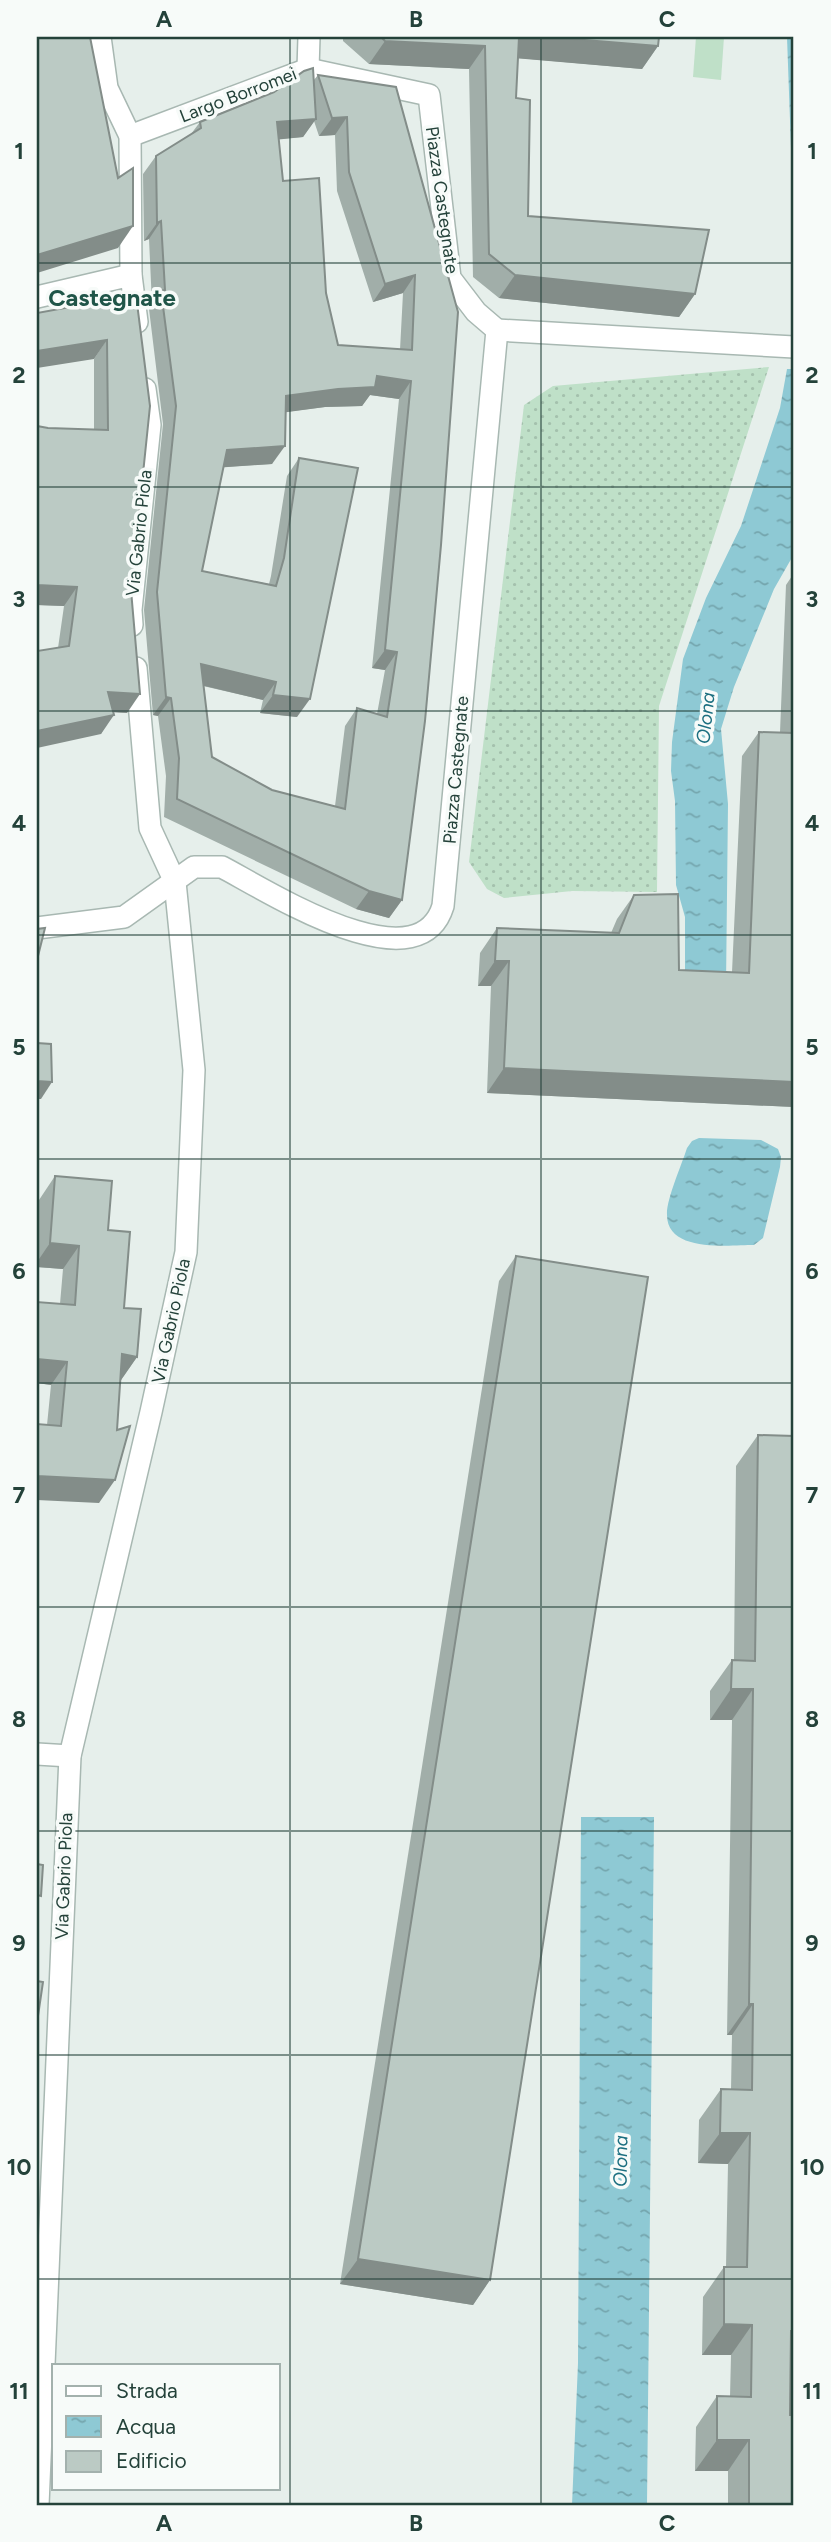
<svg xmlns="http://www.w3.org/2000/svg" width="831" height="2542" font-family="Figtree,sans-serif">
	<defs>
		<pattern id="garden-dots" width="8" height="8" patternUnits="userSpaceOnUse" patternTransform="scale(1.75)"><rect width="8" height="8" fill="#bfe0c8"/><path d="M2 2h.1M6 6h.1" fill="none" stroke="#a4c1ad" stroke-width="1.8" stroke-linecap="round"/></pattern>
		<pattern id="water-ripples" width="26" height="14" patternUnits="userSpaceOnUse" patternTransform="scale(1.75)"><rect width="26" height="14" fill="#8ec9d4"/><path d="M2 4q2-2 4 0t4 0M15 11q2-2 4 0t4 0" fill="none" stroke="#74a5ad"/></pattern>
	</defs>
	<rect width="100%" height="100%" fill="#e6efeb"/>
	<!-- green -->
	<polygon fill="#bfe0c8" points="696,37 724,37 721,80 693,77"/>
	<!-- garden -->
	<polygon fill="url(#garden-dots)" points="769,367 659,706 657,892 572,891 504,898 487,889 469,862 524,405 553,386"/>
	<!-- water -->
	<g fill="url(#water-ripples)">
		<polygon points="787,37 794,37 794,232"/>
		<polygon points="787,369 794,369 794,554 774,589 734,687 721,729 728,804 726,986 685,987 685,917 676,885 675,801 671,771 672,742 683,659 706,598 741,526 780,408"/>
		<path d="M699,1138L761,1140L778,1149L781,1157L780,1167L763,1238L754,1245C729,1245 667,1253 667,1215C666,1200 682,1164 687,1148L692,1141Z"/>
		<polygon points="581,1817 654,1817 647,2505 572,2505 578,2363"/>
	</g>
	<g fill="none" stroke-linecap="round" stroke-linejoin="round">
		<!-- street casing -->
		<g stroke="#a8b8b2" stroke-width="24">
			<g id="street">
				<polyline points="100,37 107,88 130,136 131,275 137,322"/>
				<polyline points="308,69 309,37"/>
				<polyline points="37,297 131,275"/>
				<polyline points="497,330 794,347"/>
				<polyline points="132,625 131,610 150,425 145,389"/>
				<path d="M37,928L124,917L194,867H222C266,890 418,988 443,906L497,330L476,312L450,278L429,95L308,69L130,136"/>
				<polyline points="37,1754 70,1756"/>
				<polyline points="38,2505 70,1756 151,1412 186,1252 194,1070 175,882 150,828 136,668"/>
			</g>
		</g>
		<!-- street -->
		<use href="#street" stroke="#fff" stroke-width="21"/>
	</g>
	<!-- wall -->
	<g fill="#a1aea9" fill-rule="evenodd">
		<polygon points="343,37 659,37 658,46 642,69 518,58 516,98 528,216 695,294 679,317 499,298 473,277 469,69 369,64 343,41"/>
		<path d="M318,75L396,87L458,312L402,900L389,918L356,909L164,817L166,776L158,716L153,715L144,610L163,424L149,309L152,304L149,239L144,241L143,174L156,156L191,134L200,122L313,81ZM314,121L319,136L335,135L337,191L373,302L403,293L400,350L338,345L326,293L283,181L279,139L303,137ZM370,395L399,399L372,668L385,670L377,714L357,708L345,726L335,806L272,790L212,757L203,686L263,700L260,713L297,717L299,458L287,476L271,576L269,584L202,571L223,467L272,464L285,412L325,407L362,406Z"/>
		<polygon points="136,295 131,590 127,713 113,712 101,734 58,648 64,606 37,605 37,426 48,428 94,430 94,359"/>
		<polygon points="794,573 794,1107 487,1093 491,986 478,986 480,953 497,928 611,933 617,919 634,895 679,970 732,972 742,756 759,732 780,732 786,585"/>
		<polygon points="55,1176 108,1230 124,1308 137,1357 121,1380 99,1503 47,1425 51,1385 37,1383 37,1302 60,1304 63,1269 37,1267 37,1230 39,1200"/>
		<polygon points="516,1256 490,2280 473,2305 340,2284 499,1281"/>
		<polygon points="758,1435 794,1775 794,2362 791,2362 790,2415 794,2505 728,2505 728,2471 695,2471 696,2427 717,2396 730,2397 731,2355 702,2355 703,2297 724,2267 726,2267 728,2164 698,2163 699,2120 721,2089 731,2090 732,2035 727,2035 732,1720 710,1720 710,1691 732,1660 734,1660 736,1466"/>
	</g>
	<!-- shaded-wall -->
	<g fill="#838d89">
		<polygon points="517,37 548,37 658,46 642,69 503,57"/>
		<polygon points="385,41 485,46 469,69 369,64"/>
		<polygon points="347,117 335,135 319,136 332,118"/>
		<polygon points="316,119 303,137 264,141 277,122"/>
		<polygon points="161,221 149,239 144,241 157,223"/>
		<polygon points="133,226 118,248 37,273 37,255"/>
		<polygon points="415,275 403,293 373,302 385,284"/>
		<polygon points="515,275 695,294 679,317 499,298"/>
		<polygon points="107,340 94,359 37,368 37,351"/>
		<polygon points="377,376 411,381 399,399 370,395 362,406 325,407 273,414 286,396"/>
		<polygon points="285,446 272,464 214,468 227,450"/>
		<polygon points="37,585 77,587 64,606 37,605"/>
		<polygon points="385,650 397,652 385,670 372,668"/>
		<polygon points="201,664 276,682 263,700 188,682"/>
		<polygon points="108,692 140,694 127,713 94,711"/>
		<polygon points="273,695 310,699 297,717 260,713"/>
		<polygon points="166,697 171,698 158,716 153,715"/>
		<polygon points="114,715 101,734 37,748 37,731"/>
		<polygon points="369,891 402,900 389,918 356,909"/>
		<polygon points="495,961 509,961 491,986 478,986"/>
		<polygon points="504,1068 794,1082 794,1107 487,1093"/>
		<polygon points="37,1081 52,1082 41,1099 37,1099"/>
		<polygon points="50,1243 79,1246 63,1269 37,1267 37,1262"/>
		<polygon points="122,1354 137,1357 121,1380 106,1377"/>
		<polygon points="37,1359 67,1362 51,1385 37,1383"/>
		<polygon points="37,1476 115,1480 99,1503 37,1500"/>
		<polygon points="731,1689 753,1689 732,1720 710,1720"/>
		<polygon points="749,2004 753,2004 732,2035 727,2035"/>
		<polygon points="720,2133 750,2133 728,2164 698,2163"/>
		<polygon points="358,2259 490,2280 473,2305 340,2284"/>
		<polygon points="724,2324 752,2325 731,2355 702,2355"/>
		<polygon points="791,2331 794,2331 794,2362 770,2362"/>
		<polygon points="717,2440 749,2440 728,2471 695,2471"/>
	</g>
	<!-- building -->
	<g fill="#bbcac4" stroke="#838d89" stroke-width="2" fill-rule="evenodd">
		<polygon points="37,37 90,37 118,178 133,168 133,226 37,255"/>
		<polygon points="381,37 519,37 516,98 530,100 528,216 709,230 695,294 515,275 489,254 485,46 385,41"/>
		<polygon points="548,37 659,37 658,46"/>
		<path d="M313,68L316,119L277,122L283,181L319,178L326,293L338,345L412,350L415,275L385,284L349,172L347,117L332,118L318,75L396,87L458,312L441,545L425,721L402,900L369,891L177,799L179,758L171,698L166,697L157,592L176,406L161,291L165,290L161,221L157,223L156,156L201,128L200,122L274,92L304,71ZM377,376L411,381L385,650L397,652L387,717L357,708L345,809L272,790L212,757L201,664L276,682L273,695L310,699L358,468L299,458L284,558L276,586L202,571L227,450L285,446L286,396L338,389L375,387Z"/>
		<polygon points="136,295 150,406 131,590 140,694 108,692 114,715 37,731 37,651 69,646 77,587 37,585 37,426 48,428 108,430 107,340 37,351 37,313"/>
		<polygon points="759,732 794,733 794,1082 504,1068 509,961 495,961 497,928 619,933 634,895 678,894 679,970 749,973"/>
		<polygon points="45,928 37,960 37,929"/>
		<polygon points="37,1043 51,1044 52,1082 37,1081"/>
		<polygon points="55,1176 112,1181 108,1230 130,1232 124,1308 141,1309 137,1357 122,1354 117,1430 130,1426 115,1480 37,1476 37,1424 61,1426 67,1362 37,1359 37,1302 75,1305 79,1246 50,1243"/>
		<polygon points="516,1256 648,1277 490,2280 358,2259"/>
		<polygon points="758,1435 794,1436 794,2331 791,2331 790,2415 794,2415 794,2505 749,2505 749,2440 717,2440 717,2396 751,2397 752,2325 724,2324 724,2267 747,2267 750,2133 720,2133 721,2089 752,2090 753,2004 749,2004 753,1689 731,1689 732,1660 755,1661"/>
		<polygon points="37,1864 43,1865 41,1896 37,1895"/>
		<polygon points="37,1981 43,1982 38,2016 37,2015"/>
	</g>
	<!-- grid -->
	<path fill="none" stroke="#24423a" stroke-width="2" stroke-opacity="0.55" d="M290,37V2505M541,37V2505M37,263H794M37,487H794M37,711H794M37,935H794M37,1159H794M37,1383H794M37,1607H794M37,1831H794M37,2055H794M37,2279H794"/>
	<g text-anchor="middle" stroke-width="7" stroke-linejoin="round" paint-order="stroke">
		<!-- street labels -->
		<g font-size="18" fill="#24423a" stroke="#f7fbf9">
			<text transform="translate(238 95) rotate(-21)" y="6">Largo Borromei</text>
			<text transform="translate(442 200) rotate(82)" y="6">Piazza Castegnate</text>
			<text transform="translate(139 533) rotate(-84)" y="6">Via Gabrio Piola</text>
			<text transform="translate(456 770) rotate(-85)" y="6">Piazza Castegnate</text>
			<text transform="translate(171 1321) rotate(-78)" y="6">Via Gabrio Piola</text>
			<text transform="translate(64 1876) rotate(-88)" y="6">Via Gabrio Piola</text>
		</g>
		<!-- water labels -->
		<g font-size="19" font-style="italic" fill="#1c6f80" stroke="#f7fbf9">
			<text transform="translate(705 718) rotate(-84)" y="7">Olona</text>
			<text transform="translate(620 2161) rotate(-89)" y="7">Olona</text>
		</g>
		<!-- district labels -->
		<g font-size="24" font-weight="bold" fill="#1f5548" stroke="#f7fbf9">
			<text x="112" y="306">Castegnate</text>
		</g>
	</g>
	<!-- border -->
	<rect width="831" height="2542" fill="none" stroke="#f7fbf9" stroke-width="77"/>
	<!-- legend -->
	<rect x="52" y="2364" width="228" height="126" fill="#f7fbf9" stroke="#a3b1ad" stroke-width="2"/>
	<rect x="66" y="2386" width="35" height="10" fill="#ffffff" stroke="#a3b1ad" stroke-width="2"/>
	<text x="116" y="2398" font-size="21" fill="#24423a">Strada</text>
	<rect x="66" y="2416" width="35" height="21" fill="url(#water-ripples)" stroke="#a3b1ad" stroke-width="2"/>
	<text x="116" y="2434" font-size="21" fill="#24423a">Acqua</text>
	<rect x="66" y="2451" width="35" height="21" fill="#bbcac4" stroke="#a3b1ad" stroke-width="2"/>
	<text x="116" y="2468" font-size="21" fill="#24423a">Edificio</text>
	<rect x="38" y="38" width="754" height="2466" fill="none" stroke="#24423a" stroke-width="2.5"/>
	<g font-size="23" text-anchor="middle" font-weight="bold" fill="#24423a">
		<text x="164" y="27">A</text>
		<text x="416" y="27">B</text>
		<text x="667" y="27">C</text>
		<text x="19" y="159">1</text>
		<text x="812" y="159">1</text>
		<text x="19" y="383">2</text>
		<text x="812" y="383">2</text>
		<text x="19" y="607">3</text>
		<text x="812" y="607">3</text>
		<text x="19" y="831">4</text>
		<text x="812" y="831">4</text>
		<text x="19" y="1055">5</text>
		<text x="812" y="1055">5</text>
		<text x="19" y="1279">6</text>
		<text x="812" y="1279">6</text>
		<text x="19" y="1503">7</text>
		<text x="812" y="1503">7</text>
		<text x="19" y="1727">8</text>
		<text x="812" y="1727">8</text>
		<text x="19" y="1951">9</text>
		<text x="812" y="1951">9</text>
		<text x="19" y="2175">10</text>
		<text x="812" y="2175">10</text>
		<text x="19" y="2399">11</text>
		<text x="812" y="2399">11</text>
		<text x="164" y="2531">A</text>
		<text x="416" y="2531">B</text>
		<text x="667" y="2531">C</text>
	</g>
</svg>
